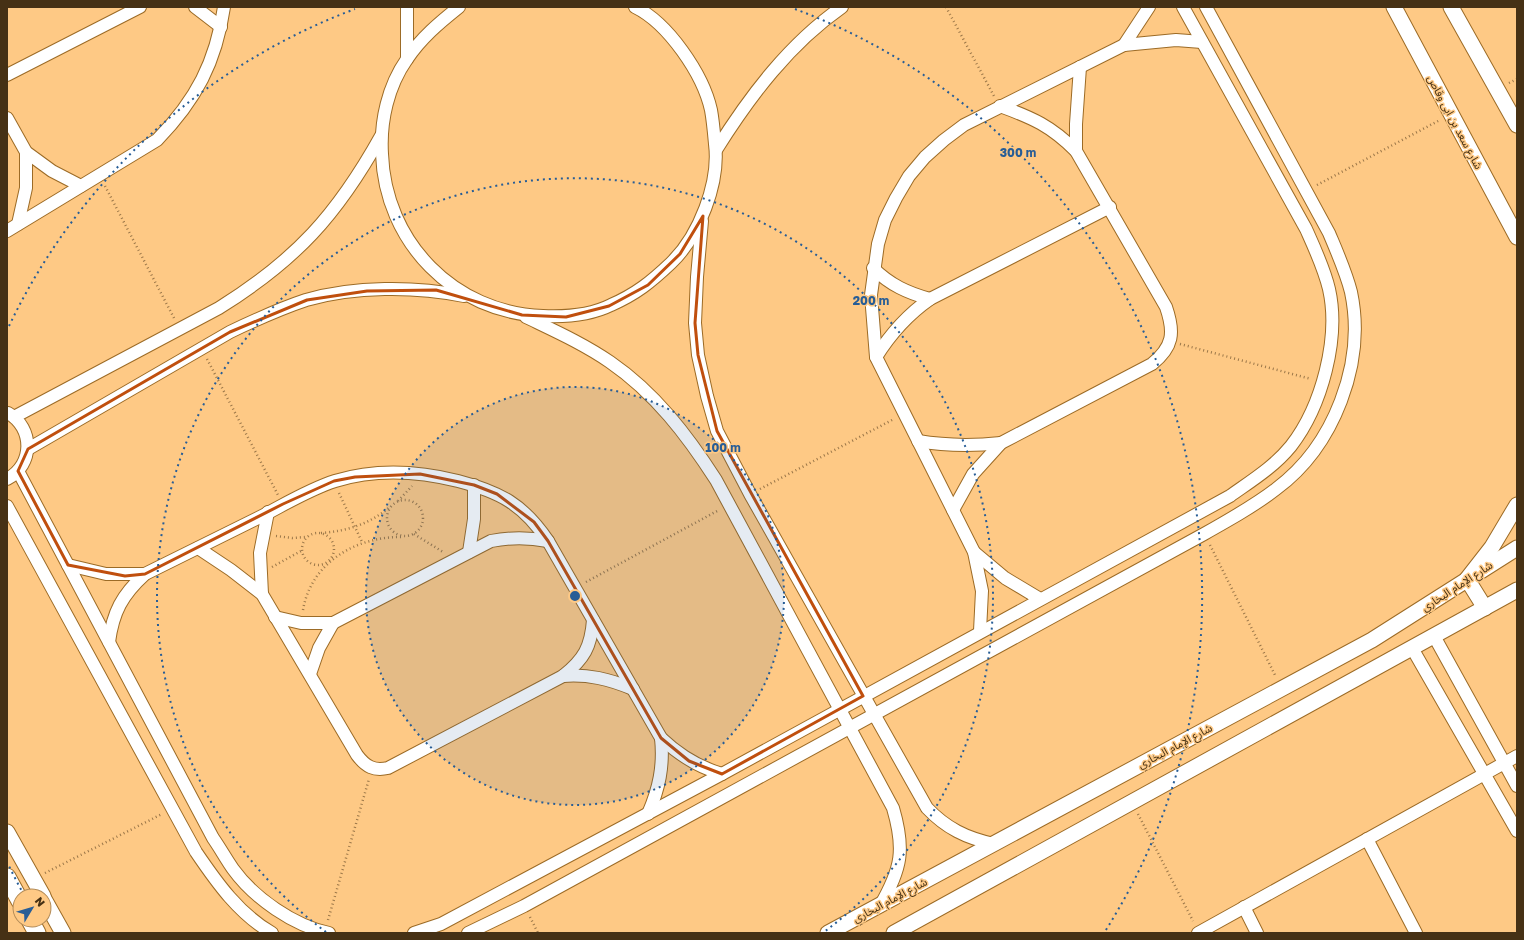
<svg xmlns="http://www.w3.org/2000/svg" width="1524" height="940" font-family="'Golos Text','Noto Sans Arabic',sans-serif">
	<rect width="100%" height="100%" fill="#fec985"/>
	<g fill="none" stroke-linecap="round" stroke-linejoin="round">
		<!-- minor casing -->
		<g stroke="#9c6b26" stroke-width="14">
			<g id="minor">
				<polyline points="195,7 221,27"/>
				<path d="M459,7C439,23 421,38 407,59C388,86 380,121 382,154C385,242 454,313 543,316C565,317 591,315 611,305C636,294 651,282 671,263C699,236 720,183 715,144C714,133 713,121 711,110C703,74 668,23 635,7"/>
				<polyline points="1124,45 1149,7"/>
				<polyline points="407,59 407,7"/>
				<polyline points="7,75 140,7"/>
				<polyline points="7,118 26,152 52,171 81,186"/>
				<path d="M716,150C750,96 789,44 842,7"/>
				<polyline points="1076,151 1076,124 1080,67"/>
				<path d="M702,221L697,277L695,323L698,355L707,396L717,431L750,494L927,808C946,828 966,838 994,844"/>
				<polyline points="18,224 26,188 26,152"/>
				<path d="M7,231L157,140C196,100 216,62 224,7"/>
				<path d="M873,268C890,285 908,293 930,299"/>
				<path d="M526,317C555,331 584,344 610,362C655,393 687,435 716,480L893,808C905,849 902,868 880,906"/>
				<path d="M876,357C891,333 907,315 930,299L1110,207"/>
				<path d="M14,417L219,308C296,260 337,215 381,136"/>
				<path d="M918,441C947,446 972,446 1001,443"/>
				<path d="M28,449L230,332C255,320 279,309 306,300C354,286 415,286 464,296"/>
				<path d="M18,471L213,838C220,848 226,859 233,869C254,898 294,926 329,933"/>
				<path d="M7,479C34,465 34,428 8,413"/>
				<path d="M7,506L196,852C217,883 239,914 272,933"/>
				<path d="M953,510L973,474L1001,443L1152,364C1173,347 1175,333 1166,307L1076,151C1051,126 1033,118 1000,106"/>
				<path d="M198,548L231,570L262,594L357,755C366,767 374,771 388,768L563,676C584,659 591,647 593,620"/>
				<polyline points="469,552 474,519 474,485"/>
				<polyline points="974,552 1005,578 1040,599"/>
				<polyline points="68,565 106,574 145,574"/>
				<polyline points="262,594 260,553 268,512"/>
				<path d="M275,617L301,623H333L491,541C511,537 527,537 548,541"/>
				<polyline points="980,631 982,591 974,552 876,357 871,295 878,244 885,220 896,198 909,176 925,157 944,140 964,125 1124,45 1176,40 1202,42"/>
				<polyline points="1434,636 1517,786"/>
				<path d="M109,642C113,612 122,595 145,574C184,555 224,535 264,515C287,503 310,489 335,481C374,469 418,471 458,481C500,492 523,504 548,541L661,738C680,756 698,767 722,774"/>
				<polyline points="1412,648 1517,831"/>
				<polyline points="310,674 319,648 333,623"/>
				<path d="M563,676C588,674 609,679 633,689"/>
				<path d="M648,814C659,789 664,766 661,738"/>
				<polyline points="1367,839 1416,933"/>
				<polyline points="1244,907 1257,933"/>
				<path d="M414,933L441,924L722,774L1230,496C1251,481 1274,467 1291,446C1322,406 1340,338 1329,289C1324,268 1315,249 1306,229L1183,7"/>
				<path d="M468,933L524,906L1204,534C1229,520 1254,506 1276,489C1334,446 1366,363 1351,292C1346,272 1337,252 1329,233L1206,7"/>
				<polyline points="1198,933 1517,756"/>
			</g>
		</g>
		<!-- tertiary casing -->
		<g stroke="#9c6b26" stroke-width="17">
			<g id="tertiary">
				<polyline points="1394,7 1517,237"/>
				<polyline points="1451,7 1517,125"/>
				<polyline points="1485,608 1467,579 1492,547 1517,505"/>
				<polyline points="7,832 43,896"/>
				<polyline points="44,899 63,933"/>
				<polyline points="828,933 1372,640 1517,548"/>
				<polyline points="894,933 1517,590"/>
			</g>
		</g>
		<!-- secondary casing -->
		<g stroke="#9c6b26" stroke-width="19">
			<g id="secondary">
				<polyline points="7,877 20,901"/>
				<polyline points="30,920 37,933"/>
			</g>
		</g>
		<!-- path -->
		<g stroke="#9b7749" stroke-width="2.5" stroke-dasharray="1 3" stroke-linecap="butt">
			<polyline points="946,7 994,96"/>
			<polyline points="1509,83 1517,79"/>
			<polyline points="1317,185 1440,120"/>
			<polyline points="105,186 174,318"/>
			<polyline points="1180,344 1311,379"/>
			<polyline points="207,359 278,495"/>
			<polyline points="760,489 894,419"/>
			<polyline points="339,493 362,542"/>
			<circle cx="405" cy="518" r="18"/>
			<polyline points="398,501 412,486"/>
			<circle cx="318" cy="549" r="16"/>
			<path d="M321,533C348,531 369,524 390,507"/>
			<polyline points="414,534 443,552"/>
			<polyline points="276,536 292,538 306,537"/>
			<polyline points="1210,545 1276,677"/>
			<polyline points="272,567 301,551"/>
			<polyline points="586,582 719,510"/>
			<path d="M303,610C311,562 357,536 403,537"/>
			<polyline points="1138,814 1193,921"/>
			<polyline points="45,873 162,814"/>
			<polyline points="530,917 538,933"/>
			<polyline points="328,920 369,779"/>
		</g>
		<!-- minor -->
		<use href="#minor" stroke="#fff" stroke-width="12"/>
		<!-- tertiary -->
		<use href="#tertiary" stroke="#fff" stroke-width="15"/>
		<!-- secondary -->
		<use href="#secondary" stroke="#fff" stroke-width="17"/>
	</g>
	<!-- marked area -->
	<path fill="none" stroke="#c04f0e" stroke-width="3" stroke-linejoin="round" d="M703,216L695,323L698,355L717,431L863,696L722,774L689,761L661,738L548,541L534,522L497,494L474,485L420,474L355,477L334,481L283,504L145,574L125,576L68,565L18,471L28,449L230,332L307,300L367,291L436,290L522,315L566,317L609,306L648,285L680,254Z"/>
	<!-- distance rings -->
	<circle cx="575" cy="596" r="209" fill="#275d96" fill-opacity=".12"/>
	<g fill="none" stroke="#275d96" stroke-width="2" stroke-dasharray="2 4">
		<circle cx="575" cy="596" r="209"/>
		<path d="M326 932A418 418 0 1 1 824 932"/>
		<path d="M24 895A627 627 0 0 1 9 866M9 326A627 627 0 0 1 355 9M795 9A627 627 0 0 1 1104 933"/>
	</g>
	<g text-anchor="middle" stroke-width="3" stroke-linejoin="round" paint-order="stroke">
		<!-- street labels -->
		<g font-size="11" fill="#463115" stroke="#fec985">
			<text transform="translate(1455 122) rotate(62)" y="4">شارع سعد بن ابى وقاص</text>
			<text transform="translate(1457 586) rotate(-33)" y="4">شارع الإمام البخاري</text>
			<text transform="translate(1175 746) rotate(-28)" y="4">شارع الإمام البخاري</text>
			<text transform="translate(890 900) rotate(-28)" y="4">شارع الإمام البخاري</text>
		</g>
	</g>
	<circle cx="575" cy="596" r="6" fill="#275d96" stroke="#fec985" stroke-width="2"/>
	<g font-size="12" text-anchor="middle" font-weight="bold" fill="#275d96" stroke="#fec985" stroke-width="3" stroke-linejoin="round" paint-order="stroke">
		<text x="1018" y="157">300 m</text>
		<text x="871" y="305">200 m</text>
		<text x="723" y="452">100 m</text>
	</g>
	<!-- border -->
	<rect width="1524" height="940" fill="none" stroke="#463115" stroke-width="16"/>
	<!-- north arrow -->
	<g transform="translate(32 908) rotate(52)"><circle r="19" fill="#fec985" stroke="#b48c58"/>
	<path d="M0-3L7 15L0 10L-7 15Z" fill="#275d96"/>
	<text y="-6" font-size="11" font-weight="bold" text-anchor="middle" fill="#463115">N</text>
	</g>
</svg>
